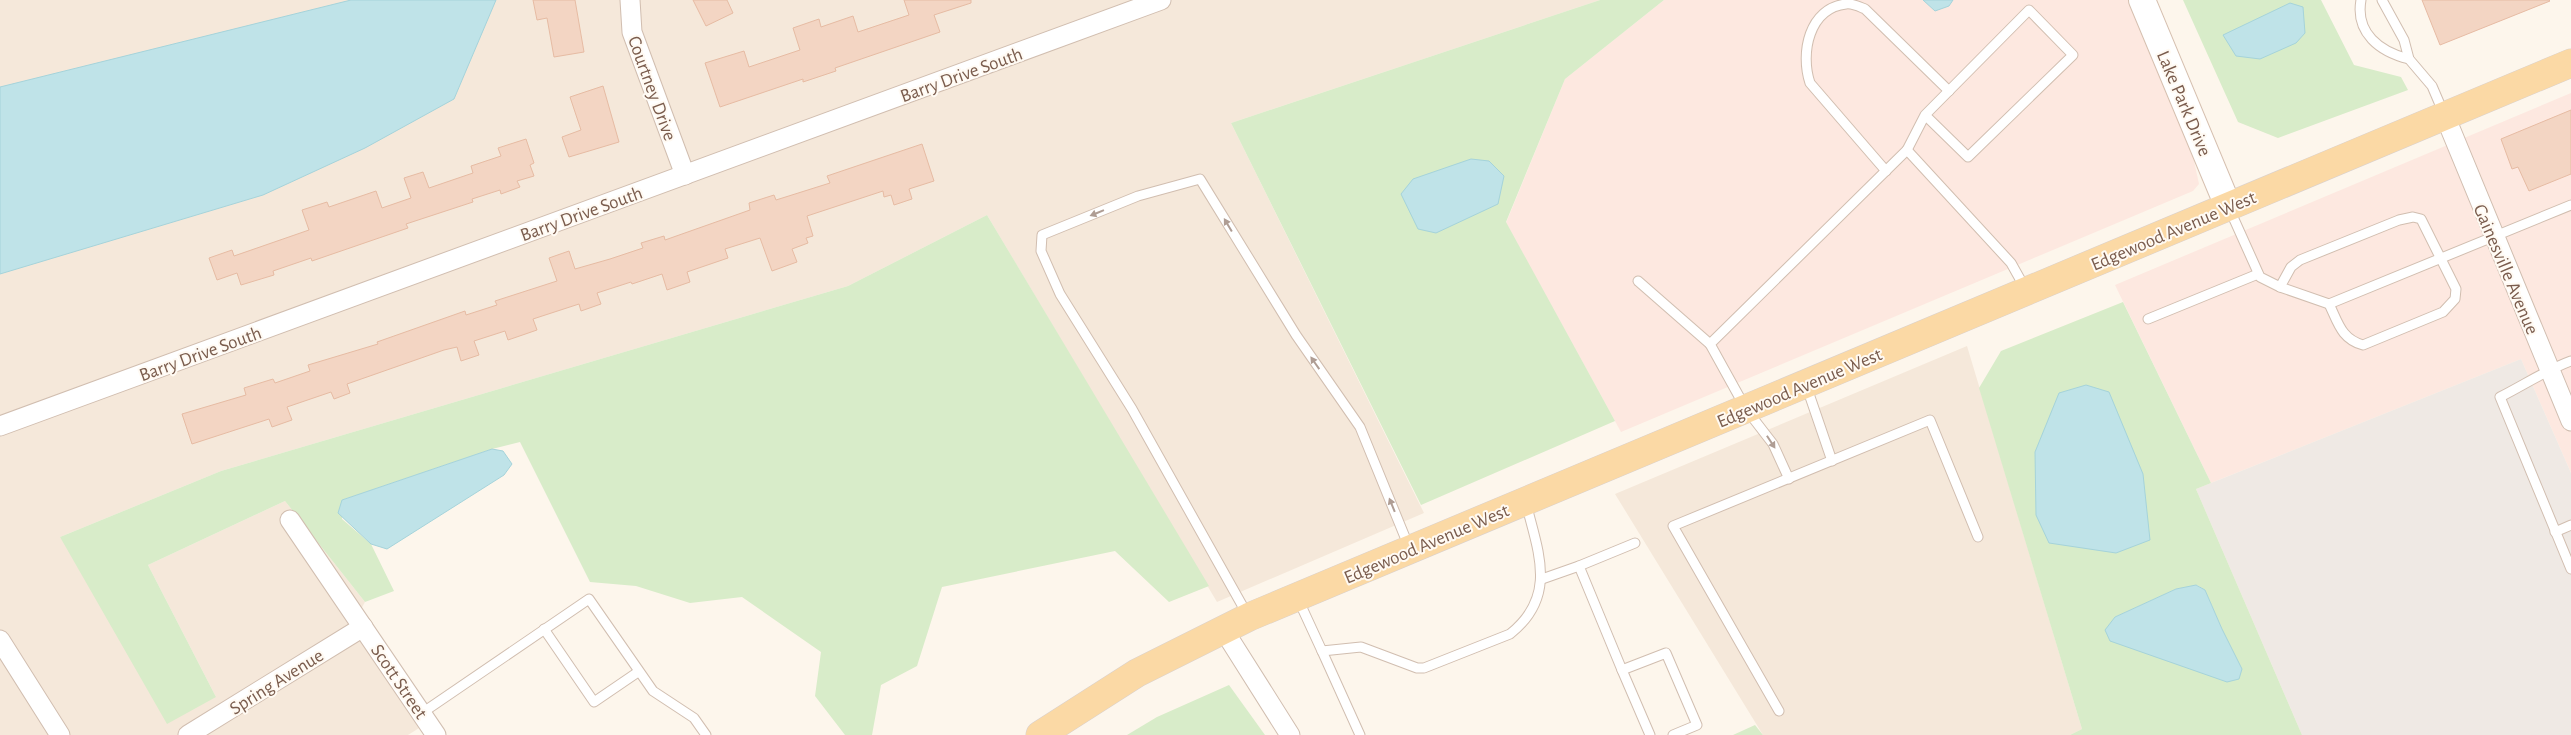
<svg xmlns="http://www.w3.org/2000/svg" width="2571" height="735" font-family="'Alegreya Sans',sans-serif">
	<rect width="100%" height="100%" fill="#fdf6ec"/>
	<!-- residential -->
	<g fill="#f5e8da">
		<polygon points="0,0 1600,0 1231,123 1424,513 1217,602 987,215 848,286 221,471 60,537 216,697 148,565 285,501 365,602 360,611 432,720 408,735 0,735"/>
		<polygon points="1967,346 2082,729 2070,735 1763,735 1615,494"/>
	</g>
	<!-- commercial -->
	<g fill="#fde8e0">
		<polygon points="1664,0 2130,0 2191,147 2199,184 2193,191 1621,432 1506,223 1565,79"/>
		<polygon points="2571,93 2571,473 2521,359 2211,483 2115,285"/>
	</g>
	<!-- industrial -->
	<polygon fill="#efe9e4" points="2521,359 2571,473 2571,735 2302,735 2196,489"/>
	<!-- green -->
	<g fill="#d8ecc9" fill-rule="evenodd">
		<polygon points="1600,0 1664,0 1565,79 1506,222 1615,421 1421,505 1231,123"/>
		<polygon points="2183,0 2321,0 2354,65 2401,77 2408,90 2278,138 2238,122"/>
		<polygon points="987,215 1209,586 1169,602 1115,551 942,587 917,666 881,685 872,735 845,735 815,696 821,652 742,597 690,603 636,586 590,582 520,442 492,449 342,500 342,519 371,544 394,591 365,602 285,501 148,565 216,697 167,724 60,537 221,471 848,286"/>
		<path d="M2123,302L2211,483L2196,489L2302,735H2070L2082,729L1979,388L2001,351ZM2197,585L2205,590L2222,629L2115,617L2176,589Z"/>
		<polygon points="1229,685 1265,735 1127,735 1157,717"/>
		<polygon points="1755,725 1763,735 1733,735"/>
	</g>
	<!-- water -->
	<g fill="#bfe3e8" stroke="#a5d3da">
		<polygon points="351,0 496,0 454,99 365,148 263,195 0,274 0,87"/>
		<polygon points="1923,0 1953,0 1949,6 1935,11"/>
		<polygon points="2290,3 2303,7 2305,33 2296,43 2260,59 2236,56 2223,35"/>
		<polygon points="1471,159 1489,161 1504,176 1498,204 1436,233 1418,229 1401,194 1413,179"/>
		<polygon points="2086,385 2109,392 2143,474 2150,540 2116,553 2049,543 2036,515 2035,452 2059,393"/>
		<polygon points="492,449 503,451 512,464 504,475 387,549 371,544 338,513 342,500"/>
		<polygon points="2196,585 2205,590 2222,629 2242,669 2239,679 2227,682 2110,641 2105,630 2115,617 2176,589"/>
	</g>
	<!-- building -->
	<g fill="#f3d5c3" stroke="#e6bba3">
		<polygon points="533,0 575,0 584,52 554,57 547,18 537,20"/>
		<polygon points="693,0 727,0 733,13 706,26"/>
		<polygon points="904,0 971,0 971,3 934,15 940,32 835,68 836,71 803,82 803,79 720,107 705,63 744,51 749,67 800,50 793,28 819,19 821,27 853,16 858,32 909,15"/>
		<polygon points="2422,0 2549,0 2550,1 2440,45"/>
		<polygon points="603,86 619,142 569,157 562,137 581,130 570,97"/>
		<polygon points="2571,110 2571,174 2529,191 2518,167 2512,169 2501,139"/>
		<polygon points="526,139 534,163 530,165 534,176 517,181 520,187 501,194 500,190 472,199 473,202 406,224 408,228 312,261 311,258 273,271 274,275 241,285 237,273 217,280 209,258 232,250 234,256 309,230 302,210 327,202 329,207 376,191 382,208 411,198 404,178 423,172 429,188 473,173 471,166 501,156 498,148"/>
		<polygon points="922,144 934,181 909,189 912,199 894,205 891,195 884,197 883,191 807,216 813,236 806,238 808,243 792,249 797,262 772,271 760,238 725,249 728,258 687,272 690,282 667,290 662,274 632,284 631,282 597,293 601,304 581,311 579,304 533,319 537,330 508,340 505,331 474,341 479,355 461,361 457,347 444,350 347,384 350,393 334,399 331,392 287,407 292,420 272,427 269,419 192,444 182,414 246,395 244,388 273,379 275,383 310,371 308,365 378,344 377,342 465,311 466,315 497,305 495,301 557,281 549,258 569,251 575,269 610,259 643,248 641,243 664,236 665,240 750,210 749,203 774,195 776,200 830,183 827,176"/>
	</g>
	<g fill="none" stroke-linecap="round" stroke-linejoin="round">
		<!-- lane casing -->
		<g stroke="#d1beb0" stroke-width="11">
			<g id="lane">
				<path d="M2361,0C2355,33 2380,52 2409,59"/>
				<polyline points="2382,0 2404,40 2409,59 2432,86 2444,114"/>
				<polyline points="1907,150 1925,115 2029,10 2073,55 1968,157 1925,115"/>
				<path d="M1886,171L1810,83C1800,53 1809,8 1846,4C1852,3 1860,7 1865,9L1949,91"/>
				<polyline points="2229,208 2260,277 2280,287 2329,304 2571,205"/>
				<polyline points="1638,281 1710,344"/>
				<path d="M2280,287L2291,267L2300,260L2399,220L2413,217L2421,219L2456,289L2455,299L2443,312L2363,345C2341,339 2338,322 2329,304"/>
				<polyline points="2148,319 2258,274"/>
				<path d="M2571,361C2546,370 2524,385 2500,397L2571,569"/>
				<polyline points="1806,385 1832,461"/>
				<polyline points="1789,479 1773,444 1746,409 1710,344 1907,150 2011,263 2025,288"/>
				<polyline points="2555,532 2571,525"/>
				<polyline points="1579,566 1635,543"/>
				<polyline points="1542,579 1579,566 1622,670 1666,653 1697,725 1673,735"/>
				<path d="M1298,599L1322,651L1361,647L1417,668H1424L1510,634C1558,596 1538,552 1526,503"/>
				<polyline points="1247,614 1132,409 1060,294 1041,251 1042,235 1138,196 1200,179 1296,335 1360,427 1409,547"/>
				<polyline points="544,629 594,702 638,672"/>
				<polyline points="1322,651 1360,735"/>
				<polyline points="1622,670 1650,735"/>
				<polyline points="1779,711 1673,526 1930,420 1978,537"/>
				<polyline points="422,713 589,599 653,691 694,718 706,735"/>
			</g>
		</g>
		<!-- street casing -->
		<g stroke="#d1beb0" stroke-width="21">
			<g id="street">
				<polyline points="630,0 632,32 685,175"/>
				<polyline points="2445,116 2571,421"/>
				<polyline points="0,426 1161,0"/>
				<polyline points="290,520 436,735"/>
				<polyline points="1223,629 1290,735"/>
				<polyline points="0,640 60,735"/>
				<polyline points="188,735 363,627"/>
			</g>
		</g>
		<!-- secondary casing -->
		<g stroke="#d6c0b0" stroke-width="28">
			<polyline id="secondary" points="2142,0 2228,206"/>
		</g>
		<!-- primary casing -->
		<g stroke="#dad1cd" stroke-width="29">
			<polyline id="primary" points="1040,735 1137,673 1249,617 2571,63"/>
		</g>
		<!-- lane -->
		<use href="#lane" stroke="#fff" stroke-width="9"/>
		<!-- street -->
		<use href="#street" stroke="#fff" stroke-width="19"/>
		<!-- secondary -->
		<use href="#secondary" stroke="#fff" stroke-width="26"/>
		<!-- primary -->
		<use href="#primary" stroke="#fbd9a5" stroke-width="28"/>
	</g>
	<!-- one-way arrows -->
	<defs><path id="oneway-solid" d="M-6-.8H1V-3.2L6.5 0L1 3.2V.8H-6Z" transform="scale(1.25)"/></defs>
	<g fill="#af9d94">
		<use href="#oneway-solid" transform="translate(1097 213) rotate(158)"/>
		<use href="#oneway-solid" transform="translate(1228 225) rotate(-121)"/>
		<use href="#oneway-solid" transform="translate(1315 363) rotate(-125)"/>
		<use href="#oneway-solid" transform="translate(1771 442) rotate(57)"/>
		<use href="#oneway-solid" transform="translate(1392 505) rotate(-112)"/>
	</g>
	<g text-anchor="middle" stroke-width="4" stroke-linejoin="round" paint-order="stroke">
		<!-- street labels -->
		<g font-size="19" fill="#7a5c4d" stroke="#fffaf3">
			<text transform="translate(961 74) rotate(-20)" y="7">Barry Drive South</text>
			<text transform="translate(653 88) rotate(70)" y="7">Courtney Drive</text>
			<text transform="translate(2185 103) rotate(67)" y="7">Lake Park Drive</text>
			<text transform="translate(581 213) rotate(-20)" y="7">Barry Drive South</text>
			<text transform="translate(2173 230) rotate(-23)" y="7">Edgewood Avenue West</text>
			<text transform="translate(2507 269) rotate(67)" y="7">Gainesville Avenue</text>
			<text transform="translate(200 353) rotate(-20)" y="7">Barry Drive South</text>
			<text transform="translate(1799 387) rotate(-23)" y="7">Edgewood Avenue West</text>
			<text transform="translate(1426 543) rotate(-23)" y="7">Edgewood Avenue West</text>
			<text transform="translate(276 681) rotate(-32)" y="7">Spring Avenue</text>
			<text transform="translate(400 681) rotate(56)" y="7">Scott Street</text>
		</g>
	</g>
</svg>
